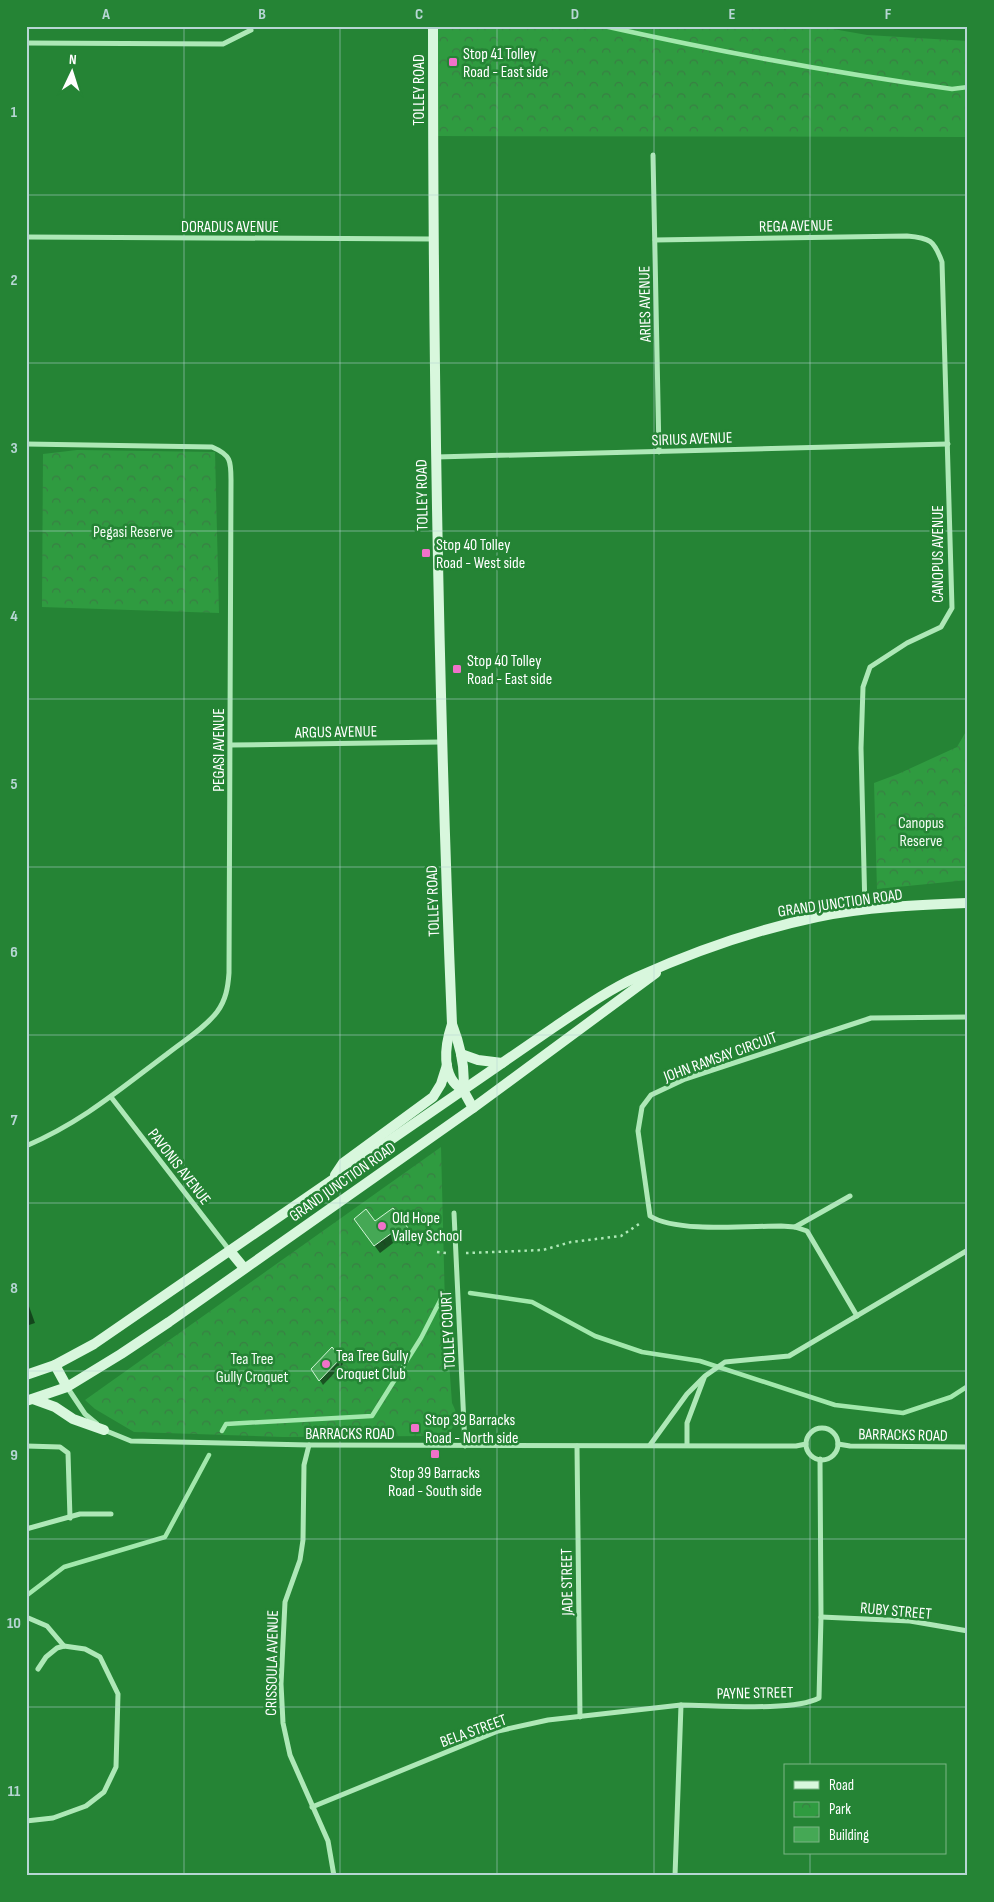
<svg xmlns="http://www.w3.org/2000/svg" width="994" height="1902" font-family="'Sofia Sans Condensed',sans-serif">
	<defs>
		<pattern id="park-crowns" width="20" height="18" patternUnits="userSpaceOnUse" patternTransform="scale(1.25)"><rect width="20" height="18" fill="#2f9b40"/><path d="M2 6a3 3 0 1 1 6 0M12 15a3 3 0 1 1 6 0" fill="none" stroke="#397f44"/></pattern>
	</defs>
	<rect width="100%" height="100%" fill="#258435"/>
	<!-- park -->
	<g fill="url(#park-crowns)">
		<polygon points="433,26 816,26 867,35 968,41 968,137 433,136"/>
		<polygon points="77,450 215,452 219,613 42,607 43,454"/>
		<polygon points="968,728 968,880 877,889 874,783 898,774 957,747"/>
		<path d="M441,1147L445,1307L452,1403C459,1417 458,1422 448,1433L428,1436L283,1437L134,1432L95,1409L85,1400Z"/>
	</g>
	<!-- shadow -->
	<g fill="#0007">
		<polygon points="355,1219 410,1232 414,1240 407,1245 401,1237 380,1253"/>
		<polygon points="26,1298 35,1323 26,1326"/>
		<polygon points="340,1359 343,1364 323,1385 316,1374"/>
	</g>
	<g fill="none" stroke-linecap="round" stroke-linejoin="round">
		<!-- stream -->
		<g stroke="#a2e8ac" stroke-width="4.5">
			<path d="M604,26C720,52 835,73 952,89L968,87"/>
			<polyline points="470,1293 532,1302 595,1336 642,1352 700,1361 835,1405 903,1413 951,1397 968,1386"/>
			<polyline points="222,1431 226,1424 372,1416 421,1338 444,1293"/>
			<polyline points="26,1596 64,1567 165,1537 209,1455"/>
		</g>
	</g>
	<!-- building -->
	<g fill="#45a855" stroke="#d2f6d7">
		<polygon points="393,1208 411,1232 402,1238 396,1230 374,1246 354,1219 366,1209 375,1221"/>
		<polygon points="332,1347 341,1358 319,1381 311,1369"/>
	</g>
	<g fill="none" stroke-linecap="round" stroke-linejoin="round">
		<!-- path -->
		<g stroke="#aee8b7" stroke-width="2.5" stroke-dasharray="2.5 4" stroke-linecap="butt">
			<polyline points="437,1252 446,1253"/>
			<polyline points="466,1253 543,1250 571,1242 621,1236 642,1222"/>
		</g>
		<!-- minor -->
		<g stroke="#aee8b7" stroke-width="5">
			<polyline points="26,43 223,44 251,30"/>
			<polyline points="653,155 659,452"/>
			<polyline points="26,237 433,239"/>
			<path d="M655,240L907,236C930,238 934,240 942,262L952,608L941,627L907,643L870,667L863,687L861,748L865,910"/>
			<path d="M26,444L212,447C231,455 231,461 231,480L229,973C228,987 226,1000 217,1012C204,1029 183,1041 167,1054C119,1090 82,1122 26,1146"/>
			<polyline points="436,457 948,444"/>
			<polyline points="231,745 441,742"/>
			<polyline points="111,1097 230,1251"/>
			<polyline points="454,1213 465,1446"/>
			<polyline points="795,1227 850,1196"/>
			<path d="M857,1316L807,1231L795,1227L781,1226C748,1226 677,1233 650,1216L638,1131L642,1107L651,1095L685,1079L871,1018L968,1017"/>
			<polyline points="67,1387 85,1414 97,1424"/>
			<circle cx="822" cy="1444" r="16"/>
			<polyline points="104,1430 131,1441 309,1445 796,1446 806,1444"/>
			<polyline points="838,1444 850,1446 968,1447"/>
			<polyline points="309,1445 304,1465 303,1540 300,1560 285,1602 281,1684 283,1723 290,1755 328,1841 334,1876"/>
			<polyline points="650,1445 687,1394 705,1376 725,1362 789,1356 968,1250"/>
			<polyline points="687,1445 687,1423 704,1378"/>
			<polyline points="26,1446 60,1447 68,1453 70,1518"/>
			<polyline points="577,1446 580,1717"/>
			<polyline points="26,1529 80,1514 111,1514"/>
			<polyline points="26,1617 47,1626 64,1646"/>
			<polyline points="821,1617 910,1621 968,1631"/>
			<polyline points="312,1807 498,1731 548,1720 681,1705"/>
			<polyline points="26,1821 53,1818 86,1806 104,1792 116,1767 118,1694 100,1657 85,1649 64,1646 57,1648 46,1657 38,1669"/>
			<path d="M675,1876L681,1705C714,1705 793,1712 819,1698L821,1617L820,1459"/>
		</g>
		<!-- secondary -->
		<g stroke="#d8f7dd" stroke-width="10">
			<path d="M433,26C433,359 438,691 452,1024C460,1045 466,1067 463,1090"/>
			<path d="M452,1024C445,1045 440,1077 463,1090"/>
			<polyline points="461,1054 478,1060 502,1063"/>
			<polyline points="463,1090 473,1108"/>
			<polyline points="335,1175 343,1163 433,1097 441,1084 447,1065"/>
			<polyline points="230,1251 244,1268"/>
			<polyline points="55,1365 67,1387"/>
			<path d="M26,1375L55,1365L94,1344L553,1028C580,1010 608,990 637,977C695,951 755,930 817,917C866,907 918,905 968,903"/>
			<polyline points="33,1399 55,1407 73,1419 104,1430"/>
			<polyline points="26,1401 67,1387 121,1354 169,1322 473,1108 656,973"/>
		</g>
	</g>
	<!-- grid -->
	<path fill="none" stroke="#b7d6d4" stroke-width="1" stroke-opacity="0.55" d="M184,26V1876M340,26V1876M497,26V1876M654,26V1876M810,26V1766M26,195H968M26,363H968M26,531H968M26,699H968M26,867H968M26,1035H968M26,1203H968M26,1371H968M26,1539H968M26,1707H968M810,1853V1876"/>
	<!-- markers -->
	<g fill="#f172ca" stroke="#258435" stroke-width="2">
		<rect x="448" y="57" width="10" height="10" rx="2.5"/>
		<rect x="421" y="548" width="10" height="10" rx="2.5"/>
		<rect x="452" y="664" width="10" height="10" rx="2.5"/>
		<circle cx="382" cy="1226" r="5"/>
		<circle cx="326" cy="1364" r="5"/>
		<rect x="410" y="1423" width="10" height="10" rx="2.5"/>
		<rect x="430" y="1449" width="10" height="10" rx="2.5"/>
	</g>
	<g text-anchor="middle" stroke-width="5" stroke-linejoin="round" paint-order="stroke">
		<!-- poi labels -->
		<g font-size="16" fill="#fff" stroke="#258435" text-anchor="start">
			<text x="463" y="59">Stop 41 Tolley<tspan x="463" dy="18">Road - East side</tspan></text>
			<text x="436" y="550">Stop 40 Tolley<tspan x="436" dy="18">Road - West side</tspan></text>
			<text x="467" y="666">Stop 40 Tolley<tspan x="467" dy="18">Road - East side</tspan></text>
			<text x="392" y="1223">Old Hope<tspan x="392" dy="18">Valley School</tspan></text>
			<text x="336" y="1361">Tea Tree Gully<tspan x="336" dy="18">Croquet Club</tspan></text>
			<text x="425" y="1425">Stop 39 Barracks<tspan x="425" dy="18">Road - North side</tspan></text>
			<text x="435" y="1478" text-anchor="middle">Stop 39 Barracks<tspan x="435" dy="18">Road - South side</tspan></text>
		</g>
		<!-- street labels -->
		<g font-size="16" fill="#fff" stroke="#258435">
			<text transform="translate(418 90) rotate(-90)" y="6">TOLLEY ROAD</text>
			<text transform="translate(796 225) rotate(-1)" y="6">REGA AVENUE</text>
			<text x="230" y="232">DORADUS AVENUE</text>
			<text transform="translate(644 304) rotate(-91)" y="6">ARIES AVENUE</text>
			<text transform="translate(692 438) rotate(-2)" y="6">SIRIUS AVENUE</text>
			<text transform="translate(421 495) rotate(-91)" y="6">TOLLEY ROAD</text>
			<text transform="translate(937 554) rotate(-90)" y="6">CANOPUS AVENUE</text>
			<text transform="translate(336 731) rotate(-1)" y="6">ARGUS AVENUE</text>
			<text transform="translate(218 750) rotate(-90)" y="6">PEGASI AVENUE</text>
			<text transform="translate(432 901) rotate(-92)" y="6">TOLLEY ROAD</text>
			<text transform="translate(840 902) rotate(-8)" y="6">GRAND JUNCTION ROAD</text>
			<text transform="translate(720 1056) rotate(-20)" y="6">JOHN RAMSAY CIRCUIT</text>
			<text transform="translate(180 1166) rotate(52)" y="6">PAVONIS AVENUE</text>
			<text transform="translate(342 1181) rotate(-35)" y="6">GRAND JUNCTION ROAD</text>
			<text transform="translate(447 1330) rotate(-93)" y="6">TOLLEY COURT</text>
			<text x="350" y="1439">BARRACKS ROAD</text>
			<text transform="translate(903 1434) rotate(1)" y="6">BARRACKS ROAD</text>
			<text transform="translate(566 1582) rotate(-91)" y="6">JADE STREET</text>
			<text transform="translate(896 1610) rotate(5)" y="6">RUBY STREET</text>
			<text transform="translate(271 1663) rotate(-89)" y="6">CRISSOULA AVENUE</text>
			<text transform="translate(755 1692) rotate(-1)" y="6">PAYNE STREET</text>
			<text transform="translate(473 1730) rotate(-20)" y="6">BELA STREET</text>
		</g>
		<!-- park labels -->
		<g font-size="16" fill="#f2fcf3" stroke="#258435">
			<text x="133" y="537">Pegasi Reserve</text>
			<text x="921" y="828">Canopus<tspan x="921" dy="18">Reserve</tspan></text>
			<text x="252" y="1364">Tea Tree<tspan x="252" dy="18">Gully Croquet</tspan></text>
		</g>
	</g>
	<!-- border -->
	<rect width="994" height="1902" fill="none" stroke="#258435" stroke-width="55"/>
	<!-- legend -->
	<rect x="784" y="1764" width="162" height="90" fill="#258435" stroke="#7cb586"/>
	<rect x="794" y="1781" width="25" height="8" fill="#d8f7dd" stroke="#7cb586"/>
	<text x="829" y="1790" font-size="15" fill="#ffffff">Road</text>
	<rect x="794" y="1802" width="25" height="15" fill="url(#park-crowns)" stroke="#7cb586"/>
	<text x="829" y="1814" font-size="15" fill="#ffffff">Park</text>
	<rect x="794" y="1827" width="25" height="15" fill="#45a855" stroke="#7cb586"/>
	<text x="829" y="1840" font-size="15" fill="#ffffff">Building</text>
	<!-- north arrow -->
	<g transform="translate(72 72) rotate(4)" stroke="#258435" stroke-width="4" paint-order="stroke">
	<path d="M0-4L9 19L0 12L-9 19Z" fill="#ffffff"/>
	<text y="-8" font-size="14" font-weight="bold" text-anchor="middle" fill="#ffffff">N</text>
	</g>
	<rect x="28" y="28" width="938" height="1846" fill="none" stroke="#b7d6d4" stroke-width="2"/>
	<g font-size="16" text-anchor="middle" font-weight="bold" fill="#b7d6d4">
		<text x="106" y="19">A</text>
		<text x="262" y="19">B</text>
		<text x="419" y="19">C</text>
		<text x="575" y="19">D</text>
		<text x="732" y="19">E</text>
		<text x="888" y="19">F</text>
		<text x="14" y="117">1</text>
		<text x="14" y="285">2</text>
		<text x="14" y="453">3</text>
		<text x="14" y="621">4</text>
		<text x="14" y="789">5</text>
		<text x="14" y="957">6</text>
		<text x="14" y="1125">7</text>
		<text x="14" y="1293">8</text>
		<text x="14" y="1460">9</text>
		<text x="14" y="1628">10</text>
		<text x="14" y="1796">11</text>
	</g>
</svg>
